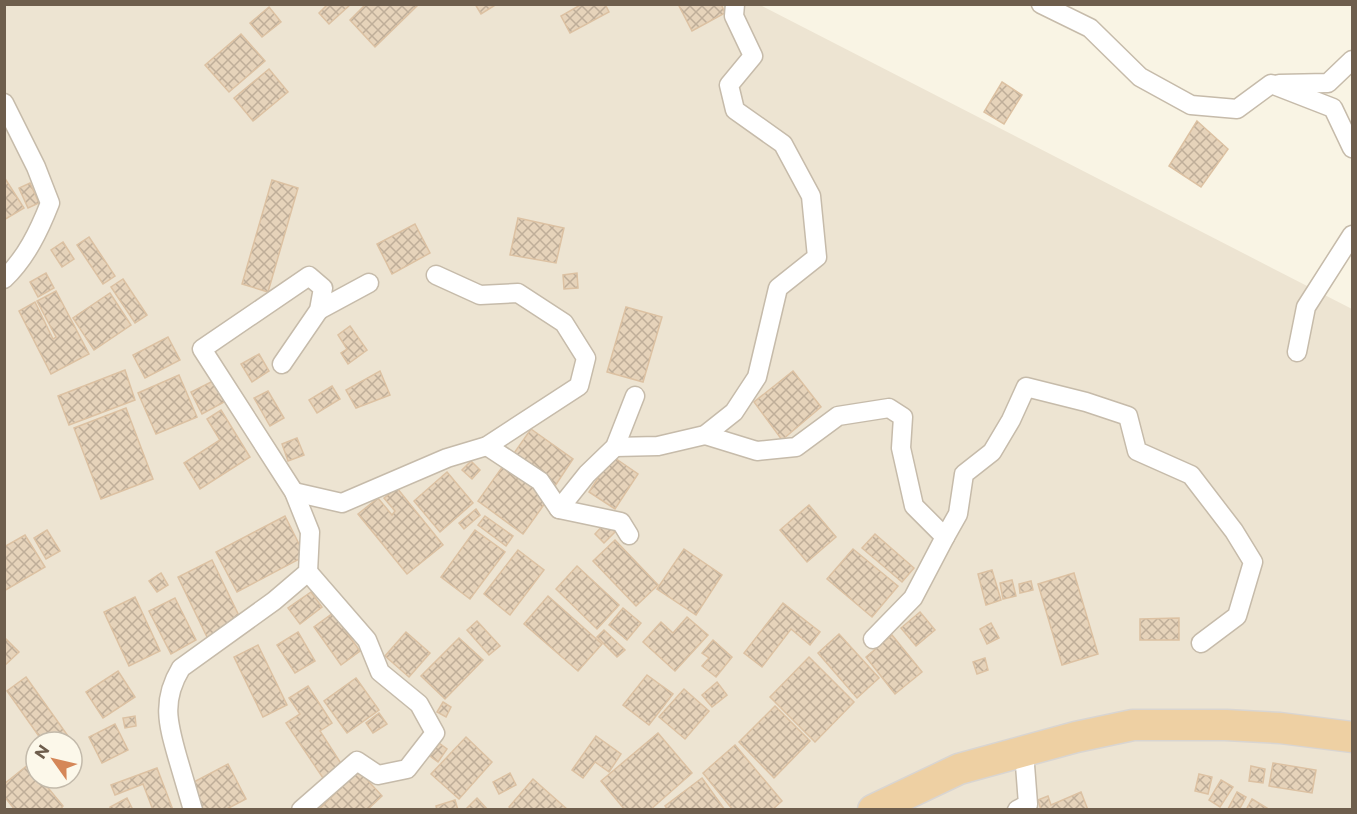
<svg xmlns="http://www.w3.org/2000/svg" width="1357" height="814" font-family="Montserrat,sans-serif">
	<defs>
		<pattern id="building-cross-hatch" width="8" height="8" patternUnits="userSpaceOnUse" patternTransform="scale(1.5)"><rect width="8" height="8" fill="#e6d3ba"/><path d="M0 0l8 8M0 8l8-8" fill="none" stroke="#bfae99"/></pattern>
	</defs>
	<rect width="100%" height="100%" fill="#f9f4e4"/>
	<!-- residential -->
	<path fill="#ede4d2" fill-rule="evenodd" d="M5,5H760L1352,309V809L5,810ZM36,742H72V778H36Z"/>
	<!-- building -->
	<g fill="url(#building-cross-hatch)" stroke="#dcc1a2" stroke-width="1.5">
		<polygon points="328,4 351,4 329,24 319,13"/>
		<polygon points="366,4 419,4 375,47 350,20"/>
		<polygon points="475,4 497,4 481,14"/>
		<polygon points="582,4 605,4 609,12 570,33 561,16"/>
		<polygon points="678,4 721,4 725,13 692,31"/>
		<polygon points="269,7 281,22 262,37 250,23"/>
		<polygon points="241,34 265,61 229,92 205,65"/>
		<polygon points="269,69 288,92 253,121 234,98"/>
		<polygon points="1002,82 1022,95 1004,124 984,112"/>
		<polygon points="1197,121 1228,149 1201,187 1169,166"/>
		<polygon points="4,177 24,208 4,220"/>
		<polygon points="272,180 298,188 268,292 242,284"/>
		<polygon points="30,183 39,203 28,208 19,188"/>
		<polygon points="518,218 564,228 556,263 510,255"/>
		<polygon points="415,224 430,253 392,274 377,244"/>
		<polygon points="89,237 115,276 103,284 77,245"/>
		<polygon points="63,242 74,259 62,267 51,250"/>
		<polygon points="46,273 54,288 38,297 30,282"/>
		<polygon points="577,273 578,288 564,289 563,275"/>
		<polygon points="123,279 147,315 135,323 111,287"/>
		<polygon points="56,291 89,354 51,374 19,311 35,302 53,339 56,337 37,301"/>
		<polygon points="110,293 131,325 94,350 73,318"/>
		<polygon points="626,307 662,317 643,382 607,372"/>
		<polygon points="350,326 367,350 348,364 341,353 347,349 338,335"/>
		<polygon points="168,337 180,360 145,378 133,355"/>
		<polygon points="259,354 269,371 252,382 241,364"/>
		<polygon points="125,370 135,400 69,425 58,396"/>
		<polygon points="380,371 390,395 356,408 346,390"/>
		<polygon points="793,371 821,407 782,440 754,402"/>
		<polygon points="179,375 197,417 156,434 138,393"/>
		<polygon points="215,380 226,401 202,414 191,392"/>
		<polygon points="332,386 340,399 317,413 309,400"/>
		<polygon points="268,391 284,418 270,426 254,398"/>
		<polygon points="126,408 153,479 101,499 74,428"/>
		<polygon points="221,410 250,457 200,489 184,463 220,440 207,419"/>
		<polygon points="531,429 573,459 555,486 512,456"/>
		<polygon points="297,438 304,455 288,461 282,444"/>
		<polygon points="612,456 638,474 615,509 589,492"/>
		<polygon points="471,461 480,470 472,479 462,470"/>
		<polygon points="503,466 548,499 523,534 478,501"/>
		<polygon points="447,472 473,503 440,532 414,501"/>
		<polygon points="397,488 443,545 407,574 358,514 378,498 392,515 395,511 384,498"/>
		<polygon points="809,505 836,537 807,562 780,530"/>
		<polygon points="476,509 480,515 464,529 459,523"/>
		<polygon points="285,516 305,556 237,592 216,552"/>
		<polygon points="485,516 513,536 506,546 478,525"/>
		<polygon points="605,523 615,532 604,543 595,534"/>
		<polygon points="47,530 60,551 46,559 34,538"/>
		<polygon points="475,530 505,552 470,599 441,577"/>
		<polygon points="875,534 914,568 902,582 862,548"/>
		<polygon points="25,535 45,567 4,591 4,547"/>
		<polygon points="615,540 658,585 636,606 593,561"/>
		<polygon points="684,549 722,575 696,615 657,589"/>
		<polygon points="853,549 898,586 872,617 827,579"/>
		<polygon points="518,550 544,570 510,615 484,594"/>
		<polygon points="212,560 242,622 208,639 178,577"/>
		<polygon points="577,566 619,605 597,629 556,589"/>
		<polygon points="992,570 1001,600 986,605 978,574"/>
		<polygon points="161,573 168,585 157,592 149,581"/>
		<polygon points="1074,573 1098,654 1062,665 1038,584"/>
		<polygon points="1012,580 1016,596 1003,599 1000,583"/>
		<polygon points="1031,581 1033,590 1020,593 1019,584"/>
		<polygon points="311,592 322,607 300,624 288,608"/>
		<polygon points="548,596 602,644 578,671 524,624"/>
		<polygon points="135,597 160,651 129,666 104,612"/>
		<polygon points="175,598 196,640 171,654 149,611"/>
		<polygon points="783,603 820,632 810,645 791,629 762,667 744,653"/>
		<polygon points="623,608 641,623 627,640 609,625"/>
		<polygon points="920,612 935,630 916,646 901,628"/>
		<polygon points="333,613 360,651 341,665 314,627"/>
		<polygon points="687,617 708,635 675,671 643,642 661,622 673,633"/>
		<polygon points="1179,618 1179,640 1140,640 1140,619"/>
		<polygon points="477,621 500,646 489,655 467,630"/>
		<polygon points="991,623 999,638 987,644 980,629"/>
		<polygon points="604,630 625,650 617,657 597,637"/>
		<polygon points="298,632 315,661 295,673 277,645"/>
		<polygon points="406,632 430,653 409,677 385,656"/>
		<polygon points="839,634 879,678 857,698 818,653"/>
		<polygon points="892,635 922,672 895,694 866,657"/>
		<polygon points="4,637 19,652 4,666"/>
		<polygon points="459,638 483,660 445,699 421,676"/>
		<polygon points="713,640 732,657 716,677 702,666 709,658 702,653"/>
		<polygon points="258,645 287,705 263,717 234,657"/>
		<polygon points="809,657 854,702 815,742 770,697"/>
		<polygon points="985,658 988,670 977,674 973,662"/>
		<polygon points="118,671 135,697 103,718 86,692"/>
		<polygon points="647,675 673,694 649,725 623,705"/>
		<polygon points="26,677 68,736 59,742 43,742 7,691"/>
		<polygon points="356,678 379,710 347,733 324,701"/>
		<polygon points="717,682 727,695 712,707 702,695"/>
		<polygon points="308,686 332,723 320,731 342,765 323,778 286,723 300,714 289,698"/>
		<polygon points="684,689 709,711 685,739 659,717"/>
		<polygon points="443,702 451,707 446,717 437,712"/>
		<polygon points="775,706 810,741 774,778 739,742"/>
		<polygon points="379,713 387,724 373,733 366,723"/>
		<polygon points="135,716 136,726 125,728 123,718"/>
		<polygon points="115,724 128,750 102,763 89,737"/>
		<polygon points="658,733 692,773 650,810 625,810 601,781"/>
		<polygon points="596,736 621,754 609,772 595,762 583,778 572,770"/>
		<polygon points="466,737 492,762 459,799 431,774"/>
		<polygon points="439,743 447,749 438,762 430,756"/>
		<polygon points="735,745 782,801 772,810 733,810 703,773"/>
		<polygon points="1273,763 1316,770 1312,793 1269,786"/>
		<polygon points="29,764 36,773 36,778 40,778 63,806 60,810 15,810 4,796 4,784"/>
		<polygon points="228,764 246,799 225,810 200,810 188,785"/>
		<polygon points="1251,766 1265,769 1263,783 1249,781"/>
		<polygon points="157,768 173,810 153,810 143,784 115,795 111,785"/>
		<polygon points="359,771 382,796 367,810 318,810"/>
		<polygon points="510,773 516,785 499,794 493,782"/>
		<polygon points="1199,774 1212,777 1208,794 1195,791"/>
		<polygon points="702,778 725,810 668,810 665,806"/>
		<polygon points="533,779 568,810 512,810 509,807"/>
		<polygon points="1221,780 1233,787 1220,807 1209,800"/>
		<polygon points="1081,792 1088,810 1041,810 1038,800 1048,796 1051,805"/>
		<polygon points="1237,792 1246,797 1239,810 1230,810 1228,809"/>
		<polygon points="127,798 133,810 111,810 110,807"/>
		<polygon points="477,798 488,810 465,810"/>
		<polygon points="1252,799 1267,808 1266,810 1246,810"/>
		<polygon points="455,800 458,810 437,810 436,806"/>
	</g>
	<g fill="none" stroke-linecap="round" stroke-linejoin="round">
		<!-- minor casing -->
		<g stroke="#c6bbaa" stroke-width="21">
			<g id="minor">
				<polyline points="1041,4 1090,28 1140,77 1191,105 1237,109 1271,84 1333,108 1352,148"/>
				<polyline points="1279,84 1328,83 1352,60"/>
				<path d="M4,103L36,167L50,203C39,231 26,258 4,279"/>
				<polyline points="319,310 369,283"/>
				<polyline points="1297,352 1306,307 1352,235"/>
				<polyline points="705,435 757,451 796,447 838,416 889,408 903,417 901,448 914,506 945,537 913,598 873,639"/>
				<polyline points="487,446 540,481 559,509 621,522 629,535"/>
				<polyline points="615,447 658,446 705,435 734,412 757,377 778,288 817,257 811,196 783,144 735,110 729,85 753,56 734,16 735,4"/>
				<polyline points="294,492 342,503 447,458 487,446 579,386 586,358 564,323 518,293 480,295 436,275"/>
				<polyline points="559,509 587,474 615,447 635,396"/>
				<polyline points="945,537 958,514 964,474 992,452 1011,420 1026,387 1086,402 1128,416 1137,451 1191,475 1234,531 1253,562 1237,616 1201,643"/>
				<path d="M193,810C188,793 183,776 178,759C168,724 161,701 181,668L274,601L308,572L310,532L294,492L202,349L309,276L323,288L319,310L282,364"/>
				<polyline points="301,810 357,761 378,775 407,769 435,733 419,704 380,672 367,640 308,572"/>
				<polyline points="1017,810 1028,804 1024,752"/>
			</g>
		</g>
		<!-- trunk casing -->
		<g stroke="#d9d5d1" stroke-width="33">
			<polyline id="trunk" points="873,810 959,769 1076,737 1133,725 1226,725 1280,728 1352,737"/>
		</g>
		<!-- minor -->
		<use href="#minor" stroke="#fff" stroke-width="18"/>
		<!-- trunk -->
		<use href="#trunk" stroke="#eed0a3" stroke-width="30"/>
	</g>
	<!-- border -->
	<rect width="1357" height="814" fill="none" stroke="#6e5e4d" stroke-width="12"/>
	<!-- north arrow -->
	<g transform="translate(54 760) rotate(304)"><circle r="28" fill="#fcf8ea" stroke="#c3baab" stroke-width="1.5"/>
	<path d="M0-4.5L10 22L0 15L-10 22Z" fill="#d58758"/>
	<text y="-9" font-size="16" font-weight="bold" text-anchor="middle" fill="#6e5e4d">N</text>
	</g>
</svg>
